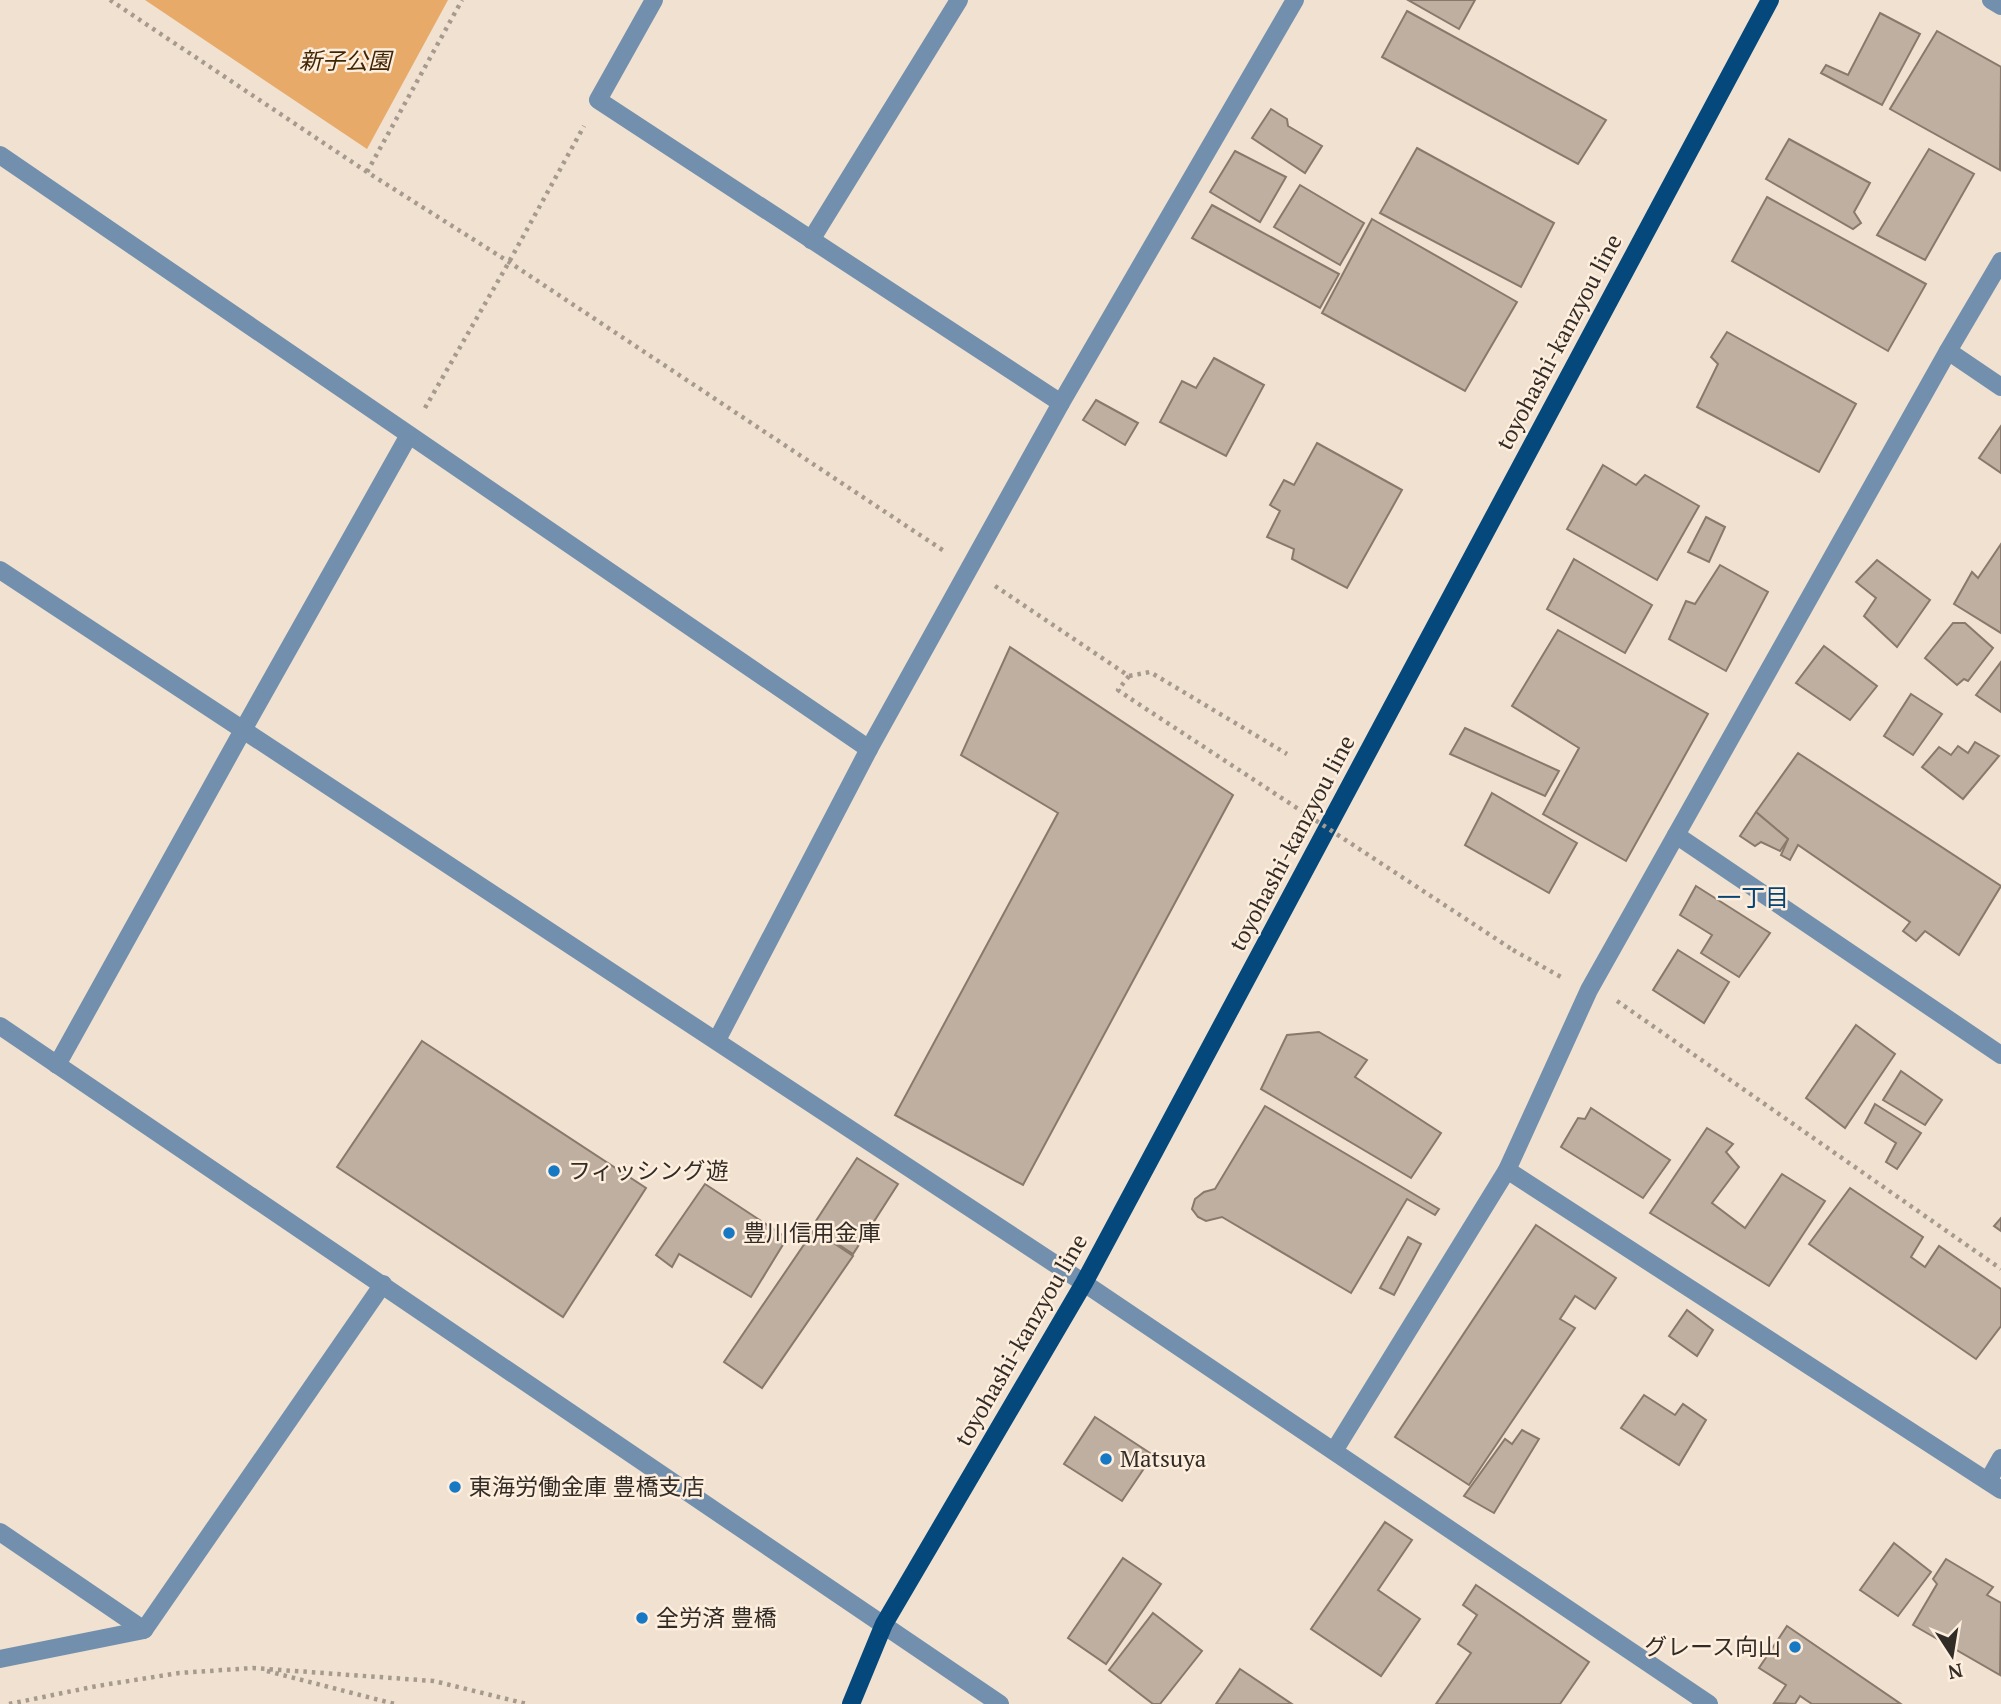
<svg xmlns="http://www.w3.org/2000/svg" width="2001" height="1704" font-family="'PT Serif','Noto Sans JP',serif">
	<rect width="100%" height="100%" fill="#f0e1d1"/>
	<!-- green -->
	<polygon fill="#e7aa69" points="145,0 448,0 367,149"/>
	<!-- building -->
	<g fill="#beafa0" stroke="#88796c" stroke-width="2">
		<polygon points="1408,0 1475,0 1459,29"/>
		<polygon points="1407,11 1606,120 1578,164 1382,57"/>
		<polygon points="1880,13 1920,34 1882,105 1821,73 1826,65 1848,75"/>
		<polygon points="1937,31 2001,67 2000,170 1890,109"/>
		<polygon points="1271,109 1287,119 1288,126 1322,146 1305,173 1252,138"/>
		<polygon points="1789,139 1870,183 1854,212 1861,223 1853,229 1766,179"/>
		<polygon points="1417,148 1554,223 1521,287 1380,213"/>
		<polygon points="1929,149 1974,174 1925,260 1877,235"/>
		<polygon points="1235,151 1286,177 1260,222 1210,192"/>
		<polygon points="1300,185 1364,223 1340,265 1274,227"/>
		<polygon points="1767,197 1926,284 1888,351 1732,261"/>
		<polygon points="1212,205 1339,274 1320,308 1192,238"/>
		<polygon points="1372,219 1517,302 1465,391 1322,313"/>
		<polygon points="1727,332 1856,404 1819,472 1697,407 1718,364 1711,357"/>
		<polygon points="1214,358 1264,385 1226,456 1160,422 1182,381 1196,388"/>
		<polygon points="1096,400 1138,423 1125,445 1083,420"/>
		<polygon points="2001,426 2001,473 1979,458"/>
		<polygon points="1317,443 1402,490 1347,588 1292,559 1294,549 1267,537 1280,511 1270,505 1284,480 1294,485"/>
		<polygon points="1603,465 1636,485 1645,475 1699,506 1657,580 1567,529"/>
		<polygon points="1706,517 1725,527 1709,562 1688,552"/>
		<polygon points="2001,544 2001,633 1954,604 1972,572 1978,578"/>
		<polygon points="1574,559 1652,605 1625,653 1547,609"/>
		<polygon points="1877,560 1930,600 1897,647 1864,616 1876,598 1856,582"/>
		<polygon points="1720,565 1768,592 1726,671 1669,639 1686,601 1695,604"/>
		<polygon points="1953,623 1965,623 1993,648 1968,681 1964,679 1957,685 1925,658"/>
		<polygon points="1558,630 1708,714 1626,861 1543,814 1579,748 1512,706"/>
		<polygon points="1824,646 1877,686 1850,720 1796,683"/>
		<polygon points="1010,647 1233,795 1023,1185 895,1115 1058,813 961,755"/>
		<polygon points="2001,662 2001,712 1976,695"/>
		<polygon points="1911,694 1942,714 1913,755 1884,736"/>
		<polygon points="1465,728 1559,771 1545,796 1450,754"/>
		<polygon points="1975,742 1999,756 1963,799 1922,767 1939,747 1951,755 1958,746 1968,753"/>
		<polygon points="1798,753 2001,886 1959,955 1925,931 1916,941 1903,931 1910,922 1798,845 1790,860 1781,855 1788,839 1756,812"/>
		<polygon points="1492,793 1577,843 1549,893 1465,845"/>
		<polygon points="1756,812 1788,839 1780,851 1761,842 1755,846 1740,836"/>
		<polygon points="1696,886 1770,933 1739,977 1701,953 1712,935 1680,915"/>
		<polygon points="1678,950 1729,982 1704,1023 1653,990"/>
		<polygon points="1856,1025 1895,1054 1845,1128 1806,1098"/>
		<polygon points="1319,1032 1367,1060 1355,1077 1441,1133 1411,1178 1261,1089 1287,1035"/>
		<polygon points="422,1041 646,1188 563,1317 337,1167"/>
		<polygon points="1901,1071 1942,1100 1925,1125 1883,1100"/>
		<polygon points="1875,1104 1921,1133 1897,1169 1886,1162 1896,1143 1865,1123"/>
		<polygon points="1265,1106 1439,1209 1435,1215 1407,1199 1351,1293 1222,1217 1206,1221 1198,1217 1192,1209 1195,1199 1204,1192 1215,1189"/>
		<polygon points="1591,1108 1670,1160 1643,1198 1561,1147 1578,1118 1585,1119"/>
		<polygon points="1707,1128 1733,1144 1726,1152 1739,1167 1712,1203 1745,1228 1782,1174 1825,1201 1769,1286 1650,1213"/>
		<polygon points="857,1158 898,1184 853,1254 812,1227"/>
		<polygon points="705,1184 787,1238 751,1297 679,1254 672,1267 656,1255"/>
		<polygon points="1850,1188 1923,1237 1911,1257 1925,1267 1939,1246 2001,1289 2001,1326 1976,1359 1809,1244"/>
		<polygon points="2001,1218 2001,1231 1994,1226"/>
		<polygon points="1536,1225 1616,1278 1595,1309 1575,1296 1560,1319 1575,1328 1469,1485 1395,1437"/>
		<polygon points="814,1230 853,1256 762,1388 724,1362"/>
		<polygon points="1408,1237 1421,1244 1394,1295 1380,1288"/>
		<polygon points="1687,1310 1713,1330 1697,1356 1669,1336"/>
		<polygon points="1644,1395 1675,1415 1683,1404 1706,1420 1679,1465 1621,1428"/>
		<polygon points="1095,1417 1153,1455 1122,1501 1064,1464"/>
		<polygon points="1522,1430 1539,1439 1494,1513 1464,1496 1505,1439 1512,1444"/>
		<polygon points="1385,1522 1412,1540 1378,1590 1420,1619 1381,1676 1311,1629"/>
		<polygon points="1894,1543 1931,1572 1898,1616 1860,1590"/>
		<polygon points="1123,1558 1161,1584 1106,1664 1068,1638"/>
		<polygon points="1946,1559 1993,1587 1987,1595 2001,1603 2000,1675 1913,1625 1937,1584 1933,1579"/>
		<polygon points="1476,1585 1589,1662 1560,1704 1436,1704 1471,1653 1458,1644 1477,1615 1463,1605"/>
		<polygon points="1153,1613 1202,1651 1160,1704 1153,1704 1109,1670"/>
		<polygon points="1787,1626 1901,1704 1812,1704 1800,1696 1795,1704 1774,1703 1786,1685 1759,1668"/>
		<polygon points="1240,1669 1292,1704 1216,1704"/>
	</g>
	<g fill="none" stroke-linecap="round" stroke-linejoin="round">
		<!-- path -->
		<g stroke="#a69a8f" stroke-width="4.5" stroke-dasharray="3.5 5" stroke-linecap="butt">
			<polyline points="110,0 367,172 509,262 944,551"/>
			<polyline points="367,172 462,0"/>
			<polyline points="425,408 509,262 584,126"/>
			<polyline points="995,586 1129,676 1150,672 1287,754"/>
			<polyline points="1129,676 1118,690 1131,699"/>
			<polyline points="1513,950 1561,977"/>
			<polyline points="1617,1001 2001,1269"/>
			<polyline points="267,1671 395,1704"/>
			<polyline points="9,1704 97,1686 179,1673 253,1668 434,1681 527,1704"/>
		</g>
		<!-- minor -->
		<g stroke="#7290ad" stroke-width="18">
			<polyline points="654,0 598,100 1061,403"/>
			<polyline points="1991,0 2001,6"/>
			<polyline points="0,155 869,749"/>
			<polyline points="811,240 959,0"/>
			<polyline points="1948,351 2001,387"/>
			<polyline points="0,570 1084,1283 1709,1704"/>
			<polyline points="1676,835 2001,1055"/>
			<polyline points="0,1026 1000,1704"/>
			<polyline points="717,1040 869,749 1061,403 1295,0"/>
			<polyline points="57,1065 243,730 409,435"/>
			<polyline points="1507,1170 2001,1490"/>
			<polyline points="1334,1451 1507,1170 1589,990 1948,351 2001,261"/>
			<polyline points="1988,1481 2001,1458"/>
			<polyline points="0,1532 144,1630"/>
			<polyline points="0,1659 144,1630 383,1284"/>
		</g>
		<!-- major -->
		<polyline stroke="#05497c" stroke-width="18" points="851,1704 884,1624 1084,1283 1770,0"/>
		<!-- path-bridge -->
		<polyline stroke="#a69a8f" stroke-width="4.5" stroke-dasharray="3.5 5" stroke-linecap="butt" points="1131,699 1513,950"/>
	</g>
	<!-- markers -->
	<g fill="#1778c4" stroke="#feeede" stroke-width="2.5">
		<circle cx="554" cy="1171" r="7"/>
		<circle cx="729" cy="1233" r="7"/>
		<circle cx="1106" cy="1459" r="7"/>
		<circle cx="455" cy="1487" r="7"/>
		<circle cx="642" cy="1618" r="7"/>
		<circle cx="1795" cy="1647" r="7"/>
	</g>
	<g text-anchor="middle" stroke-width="5" stroke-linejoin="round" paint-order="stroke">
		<!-- park labels -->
		<g font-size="23" font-style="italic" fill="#412604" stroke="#feeede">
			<text x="345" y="69">新子公園</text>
		</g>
		<!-- street labels -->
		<g font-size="23" fill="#322c27" stroke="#feeede">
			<text transform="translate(1559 342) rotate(-62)" y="8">toyohashi-kanzyou line</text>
			<text transform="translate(1292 843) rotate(-62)" y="8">toyohashi-kanzyou line</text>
			<text transform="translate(1021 1340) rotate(-60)" y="8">toyohashi-kanzyou line</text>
		</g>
		<!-- poi labels -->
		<g font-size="23" fill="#322c27" stroke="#feeede" text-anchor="start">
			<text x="568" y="1179">フィッシング遊</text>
			<text x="743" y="1241">豊川信用金庫</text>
			<text x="1120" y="1467">Matsuya</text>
			<text x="469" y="1495">東海労働金庫 豊橋支店</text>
			<text x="656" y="1626">全労済 豊橋</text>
			<text x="1781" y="1655" text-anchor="end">グレース向山</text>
		</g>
		<!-- neighbourhood labels -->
		<g font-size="24" fill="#054474" stroke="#feeede">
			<text x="1753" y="906">一丁目</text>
		</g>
	</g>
	<!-- north arrow -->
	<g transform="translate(1952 1655) rotate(168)" stroke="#feeede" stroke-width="5" paint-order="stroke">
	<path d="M0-5L12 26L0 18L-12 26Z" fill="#322c27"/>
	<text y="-10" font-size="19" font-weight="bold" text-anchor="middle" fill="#322c27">N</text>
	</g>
</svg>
